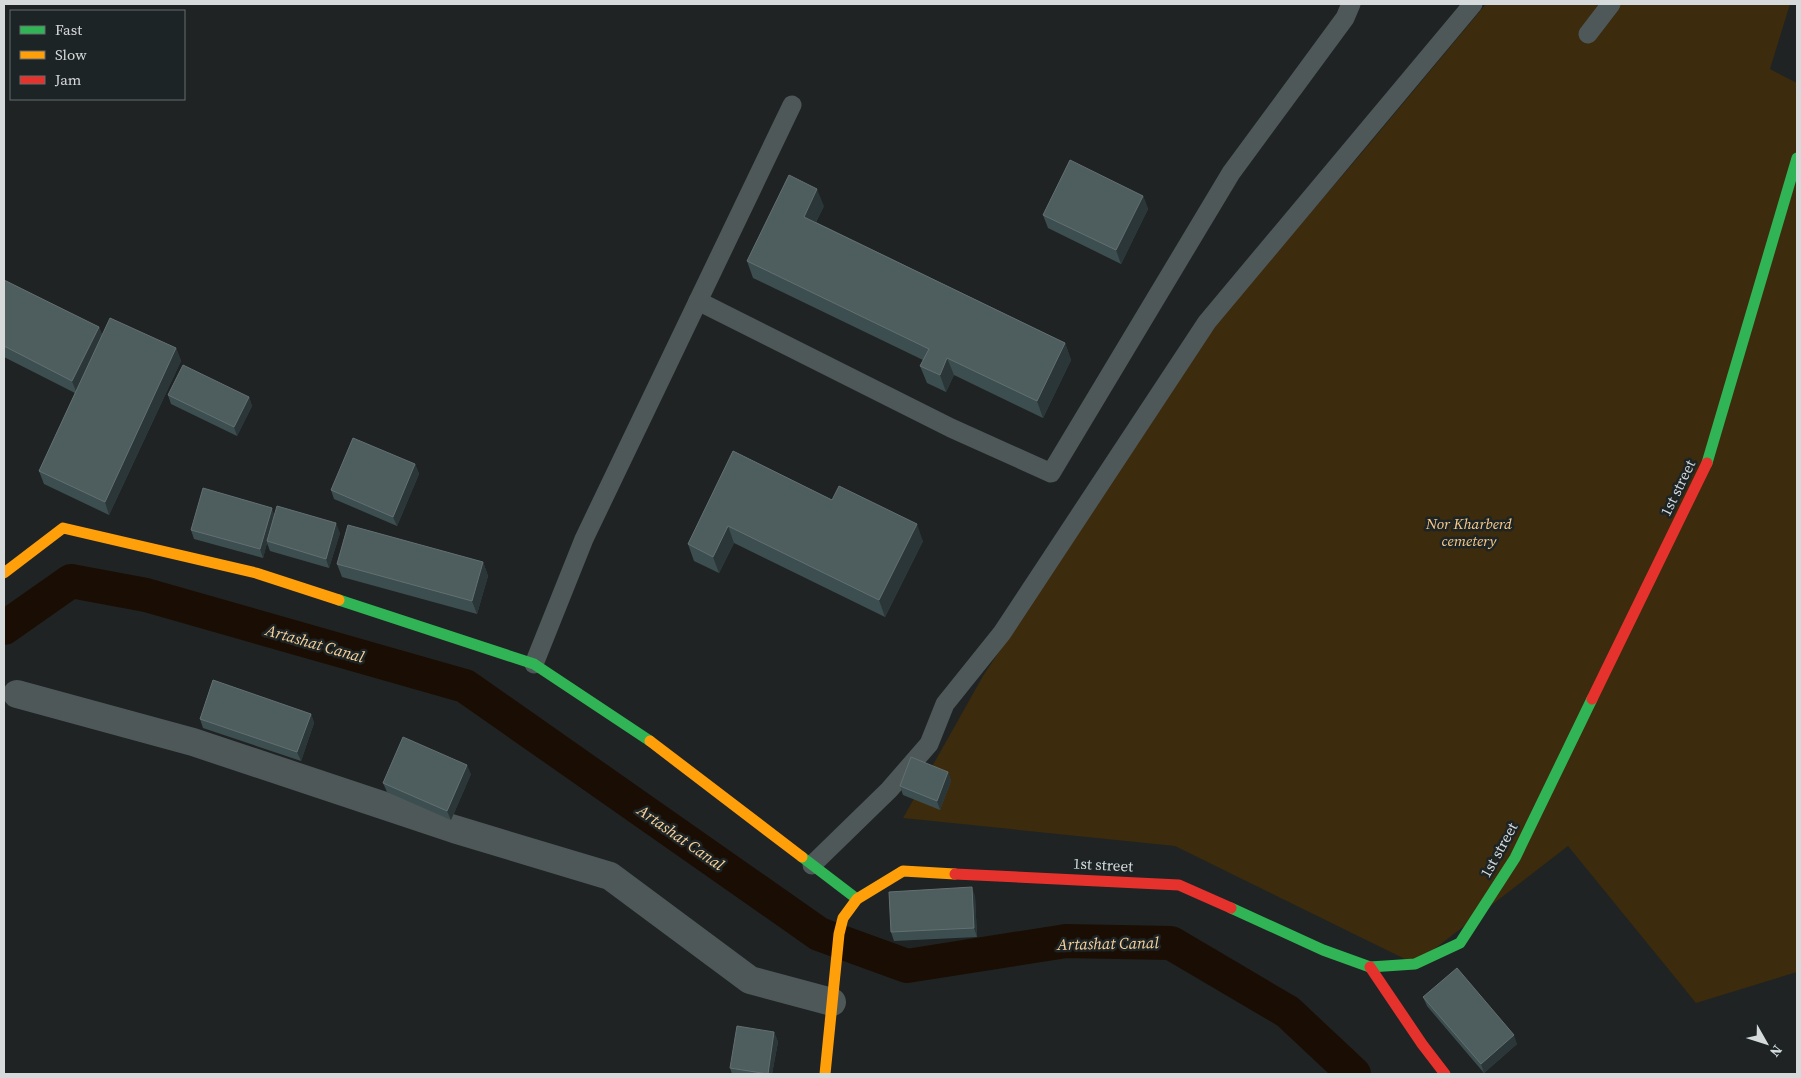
<svg xmlns="http://www.w3.org/2000/svg" width="1801" height="1078" font-family="'Source Serif 4',serif">
	<rect width="100%" height="100%" fill="#1f2323"/>
	<!-- green -->
	<polygon fill="#3c2b0d" points="1486,4 1790,4 1770,69 1797,83 1797,972 1696,1003 1568,846 1415,964 1175,846 903,818 983,676 1207,333 1360,155"/>
	<g fill="none" stroke-linecap="round" stroke-linejoin="round">
		<!-- canal -->
		<polyline stroke="#1a0d03" stroke-width="34" points="4,628 71,581 146,595 465,686 819,934 907,966 1066,941 1171,943 1288,1012 1354,1074"/>
		<!-- lane -->
		<g stroke="#4f5859" stroke-width="19">
			<polyline points="1588,34 1611,4"/>
			<polyline points="698,301 951,428 1051,473 1231,173 1345,18 1351,4"/>
			<polyline points="534,664 584,539 792,105"/>
			<polyline points="812,865 889,790 929,744 945,704 1002,633 1207,322 1473,4"/>
		</g>
		<!-- street -->
		<polyline stroke="#4f5859" stroke-width="28" points="17,694 193,742 454,829 610,876 750,980 832,1002"/>
		<!-- fast -->
		<g stroke="#30b455" stroke-width="11">
			<polyline points="1707,463 1797,158"/>
			<polyline points="339,600 534,664 650,741"/>
			<polyline points="802,857 857,899"/>
			<polyline points="1231,908 1323,950 1370,967 1415,964 1460,943 1515,858 1592,699"/>
		</g>
		<!-- slow -->
		<g stroke="#ff9f0a" stroke-width="11">
			<polyline points="4,573 63,528 256,573 339,600"/>
			<polyline points="650,741 802,857"/>
			<polyline points="825,1074 839,934 843,918 857,899 903,871 955,874"/>
		</g>
		<!-- jam -->
		<g stroke="#e5322d" stroke-width="11">
			<polyline points="1592,699 1707,463"/>
			<polyline points="955,874 1179,885 1231,908"/>
			<polyline points="1370,967 1422,1044 1445,1074"/>
		</g>
	</g>
	<!-- wall -->
	<g fill="#3d4e50">
		<polygon points="1143,196 1148,209 1121,264 1048,228 1043,215"/>
		<polygon points="824,206 816,222 1065,343 1071,360 1043,418 954,375 946,392 927,383 920,366 923,360 753,278 747,261"/>
		<polygon points="4,280 99,327 102,335 176,348 181,361 109,515 44,484 39,471 75,393 4,357"/>
		<polygon points="168,395 249,397 252,406 237,436 171,404"/>
		<polygon points="733,451 832,500 923,541 885,617 734,543 719,573 694,561 688,544"/>
		<polygon points="415,464 419,474 397,526 334,499 331,490"/>
		<polygon points="274,516 340,533 329,568 270,551 267,543 263,558 194,539 191,530"/>
		<polygon points="483,562 488,576 477,614 342,577 337,564"/>
		<polygon points="311,714 314,723 301,761 203,728 200,719"/>
		<polygon points="948,772 951,781 940,810 903,795 900,786"/>
		<polygon points="471,774 451,820 387,792 383,783"/>
		<polygon points="975,896 977,937 894,941 891,932"/>
		<polygon points="1423,997 1517,1044 1484,1073 1427,1006"/>
		<polygon points="774,1032 778,1042 772,1074 732,1074 730,1068"/>
	</g>
	<!-- shaded-wall -->
	<g fill="#2a3637">
		<polygon points="817,189 824,206 810,233 804,217"/>
		<polygon points="1143,196 1148,209 1121,264 1116,250"/>
		<polygon points="99,327 104,340 77,394 72,381"/>
		<polygon points="1065,343 1071,360 1043,418 1037,401"/>
		<polygon points="176,348 181,361 109,515 105,502"/>
		<polygon points="947,358 954,375 946,392 940,375"/>
		<polygon points="249,397 252,406 237,436 234,427"/>
		<polygon points="415,464 419,474 397,526 393,517"/>
		<polygon points="272,508 275,517 267,541 267,543 263,558 260,549"/>
		<polygon points="336,523 340,533 329,568 326,559"/>
		<polygon points="917,524 923,541 885,617 879,600"/>
		<polygon points="728,526 734,543 719,573 713,557"/>
		<polygon points="483,562 488,576 477,614 472,601"/>
		<polygon points="311,714 314,723 301,761 297,752"/>
		<polygon points="467,765 471,774 451,820 447,811"/>
		<polygon points="948,772 951,781 940,810 937,801"/>
		<polygon points="972,887 975,896 977,937 974,928"/>
		<polygon points="774,1032 778,1042 772,1074 768,1074"/>
		<polygon points="1514,1035 1517,1044 1484,1073 1481,1064"/>
	</g>
	<!-- building -->
	<g fill="#4e5d5e" stroke="#637072">
		<polygon points="1070,160 1143,196 1116,250 1043,215"/>
		<polygon points="789,175 817,189 804,217 1065,343 1037,401 947,358 940,375 920,366 929,349 747,261"/>
		<polygon points="4,280 99,327 72,381 4,346"/>
		<polygon points="110,318 176,348 105,502 39,471"/>
		<polygon points="183,365 249,397 234,427 168,395"/>
		<polygon points="353,438 415,464 393,517 331,490"/>
		<polygon points="733,451 832,500 839,486 917,524 879,600 728,526 713,557 688,544"/>
		<polygon points="203,488 272,508 260,549 191,530"/>
		<polygon points="277,506 336,523 326,559 267,541"/>
		<polygon points="348,525 483,562 472,601 337,564"/>
		<polygon points="213,680 311,714 297,752 200,719"/>
		<polygon points="403,737 467,765 447,811 383,783"/>
		<polygon points="911,757 948,772 937,801 900,786"/>
		<polygon points="972,887 974,928 891,932 889,892"/>
		<polygon points="1457,968 1514,1035 1481,1064 1423,997"/>
		<polygon points="737,1026 774,1032 768,1074 730,1068"/>
	</g>
	<g text-anchor="middle" stroke-width="5" stroke-linejoin="round" paint-order="stroke">
		<!-- street labels -->
		<g font-size="15" fill="#d6dadb" stroke="#1d2425">
			<text transform="translate(1678 488) rotate(-64)" y="5">1st street</text>
			<text transform="translate(1499 850) rotate(-61)" y="5">1st street</text>
			<text transform="translate(1103 865) rotate(3)" y="5">1st street</text>
		</g>
		<!-- park labels -->
		<g font-size="15" font-style="italic" fill="#fbcb88" stroke="#1d2425">
			<text x="1469" y="529">Nor Kharberd<tspan x="1469" dy="17">cemetery</tspan></text>
		</g>
		<!-- water labels -->
		<g font-size="16" font-style="italic" fill="#f8d29d" stroke="#1d2425">
			<text transform="translate(315 643) rotate(16)" y="6">Artashat Canal</text>
			<text transform="translate(681 837) rotate(35)" y="6">Artashat Canal</text>
			<text transform="translate(1108 943) rotate(-1)" y="6">Artashat Canal</text>
		</g>
	</g>
	<!-- border -->
	<rect width="1801" height="1078" fill="none" stroke="#d6dadb" stroke-width="10"/>
	<!-- legend -->
	<rect x="10" y="10" width="175" height="90" fill="#1d2425" stroke="#676d6e"/>
	<rect x="20" y="26" width="25" height="8" fill="#30b455" stroke="#676d6e"/>
	<text x="55" y="35" font-size="15" fill="#d6dadb">Fast</text>
	<rect x="20" y="51" width="25" height="8" fill="#ff9f0a" stroke="#676d6e"/>
	<text x="55" y="60" font-size="15" fill="#d6dadb">Slow</text>
	<rect x="20" y="76" width="25" height="8" fill="#e5322d" stroke="#676d6e"/>
	<text x="55" y="85" font-size="15" fill="#d6dadb">Jam</text>
	<!-- north arrow -->
	<g transform="translate(1766 1043) rotate(129)" stroke="#1d2425" stroke-width="4" paint-order="stroke">
	<path d="M0-4L9 19L0 12L-9 19Z" fill="#d6dadb"/>
	<text y="-8" font-size="14" font-weight="bold" text-anchor="middle" fill="#d6dadb">N</text>
	</g>
</svg>
